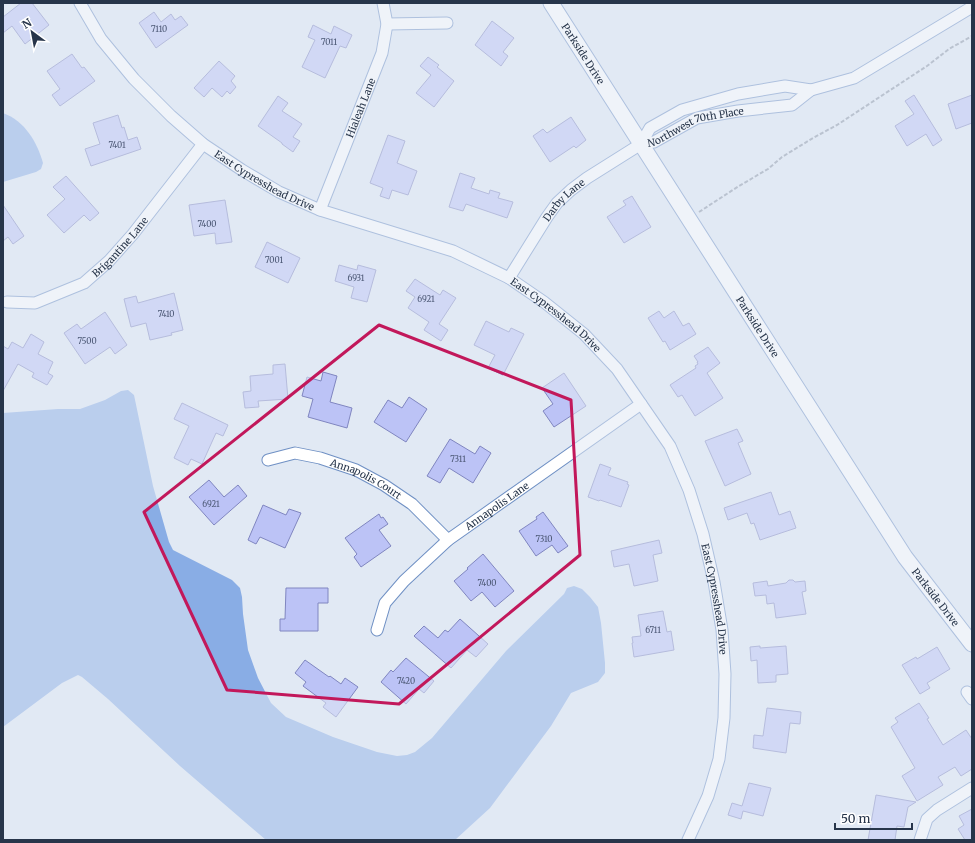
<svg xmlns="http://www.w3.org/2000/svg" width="975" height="843" font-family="Merriweather,serif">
	<rect width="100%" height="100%" fill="#e1e9f4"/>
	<!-- water -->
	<g fill="#89ade5">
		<path d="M3,113C25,121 37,142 43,163L41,169L36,172L3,182Z"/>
		<polygon points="128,390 134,395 153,486 169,542 173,550 232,580 240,588 242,597 243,614 248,650 258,678 271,703 286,717 333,737 377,752 397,756 407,755 415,752 432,738 506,651 564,594 567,588 574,586 582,589 590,597 598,607 601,623 605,663 605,673 598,682 571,693 551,726 490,808 455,840 266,840 180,766 108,699 82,677 78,675 62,683 3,727 3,413 58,409 80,409 105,400 121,391"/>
	</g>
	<!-- building -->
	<g fill="#bcc3f6" stroke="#8086c0">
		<polygon points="21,3 32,3 49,25 25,44 12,26 3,33 3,17"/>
		<polygon points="154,12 161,22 171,14 175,20 181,16 188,25 156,48 139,23"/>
		<polygon points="492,21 514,38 503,52 508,56 501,66 475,45"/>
		<polygon points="313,25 331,34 334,26 352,35 346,48 340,46 325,78 302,67 315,40 308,37"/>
		<polygon points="72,54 82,68 84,67 95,81 60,106 52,95 60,89 47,71"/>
		<polygon points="428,57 439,65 437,67 454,81 434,107 416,93 431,75 420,66"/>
		<polygon points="219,61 235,76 231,81 236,87 230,94 227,91 222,97 212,88 204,97 194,88"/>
		<polygon points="914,95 942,140 933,146 926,134 907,146 895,126 914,114 905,101"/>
		<polygon points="972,95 972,123 956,129 948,104"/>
		<polygon points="278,96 288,103 282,111 302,124 293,137 300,141 293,152 282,144 282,143 258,126"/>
		<polygon points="118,115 122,128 124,127 128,140 137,137 141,149 91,166 85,149 100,144 93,123"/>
		<polygon points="571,117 586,140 576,148 574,146 550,162 533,136 543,129 547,133"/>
		<polygon points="388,135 405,141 397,163 417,171 408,195 392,190 389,199 380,196 383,188 370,183"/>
		<polygon points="460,173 475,178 471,188 489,194 490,190 500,193 498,198 513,202 507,218 466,204 463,211 449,207"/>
		<polygon points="66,176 99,213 90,221 84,215 64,233 47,215 65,199 53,187"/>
		<polygon points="632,196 651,227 624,243 607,217 626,205 623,201"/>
		<polygon points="225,200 232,242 216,244 215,233 194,236 189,205"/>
		<polygon points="3,205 24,236 13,244 8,237 3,241"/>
		<polygon points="267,242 300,258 288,283 255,267"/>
		<polygon points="339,265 357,270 358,265 376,270 367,302 351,298 354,287 335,281"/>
		<polygon points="415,279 440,295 443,290 456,298 439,324 448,330 441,341 424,330 429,322 408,308 415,297 406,291"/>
		<polygon points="174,293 183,330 171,333 172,335 150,340 146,323 131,327 124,299 136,296 138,303"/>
		<polygon points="659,311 664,318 674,311 683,326 689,323 696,334 670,350 665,341 663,342 648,318"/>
		<polygon points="105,312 127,345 115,354 110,347 85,364 64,333 77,324 81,329"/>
		<polygon points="486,321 509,332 511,328 524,334 503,375 488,368 495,355 474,345"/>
		<polygon points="31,334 44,342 38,354 53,362 48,373 53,376 47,385 32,377 34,373 18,364 3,391 3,346 8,349 12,342 23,348"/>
		<polygon points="708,347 720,363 707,373 723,398 695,416 682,395 678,397 670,385 696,368 695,366 698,364 697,362 698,362 694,356"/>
		<polygon points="285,364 288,399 258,401 259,407 245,408 243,392 251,391 250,376 273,374 273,365"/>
		<polygon points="323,372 337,376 330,402 352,408 347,428 308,417 313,399 302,396 307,377 321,381"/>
		<polygon points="564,373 586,406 554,427 543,411 553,404 542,388"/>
		<polygon points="409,397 427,409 406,442 374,422 388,400 402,408"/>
		<polygon points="182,403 228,425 223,436 216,433 202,464 191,459 188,465 174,458 189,426 174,419"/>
		<polygon points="737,429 743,441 738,443 751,474 725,486 705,441"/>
		<polygon points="450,439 475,454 480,446 491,453 473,483 449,468 440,483 427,476"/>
		<polygon points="600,464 611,468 608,475 628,482 627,484 629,485 621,507 600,500 599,501 588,497"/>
		<polygon points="209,480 224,497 238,485 247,496 214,525 189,497"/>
		<polygon points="771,492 779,515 790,511 796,528 760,540 754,523 751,524 747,513 728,520 724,508"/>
		<polygon points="263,505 286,515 289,509 301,513 285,548 260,537 256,544 248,540"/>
		<polygon points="543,512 568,546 558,553 552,545 536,556 519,531 537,519 536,517"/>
		<polygon points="379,514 381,518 383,517 388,524 379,530 391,546 361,567 354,557 357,554 345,538"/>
		<polygon points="659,540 662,553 653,555 658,581 634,586 629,564 614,567 611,551"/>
		<polygon points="483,554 514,591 495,607 482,592 471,601 454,581 468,569 467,568"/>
		<polygon points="789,580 793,580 795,582 805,581 806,591 802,592 806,614 776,618 774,603 767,604 766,595 755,596 753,583 767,581 768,586 786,583"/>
		<polygon points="286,588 328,588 328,603 318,603 318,631 280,631 280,619 285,619"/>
		<polygon points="663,611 667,632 671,631 674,650 634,657 632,643 633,643 632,637 641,636 638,615"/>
		<polygon points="460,619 488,644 476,657 467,650 451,668 414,636 424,626 438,638 445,630 448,632"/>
		<polygon points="760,646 760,648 786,646 788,674 776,675 776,682 758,683 757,660 751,661 750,647"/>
		<polygon points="937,647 950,669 927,683 930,688 920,694 902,665 916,657 917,659"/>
		<polygon points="406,658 434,681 424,693 419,689 406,704 381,682 391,670 393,672"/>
		<polygon points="305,660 329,677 330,676 341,684 345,678 358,687 336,717 323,707 326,703 303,686 306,682 295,673"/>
		<polygon points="919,703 929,718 927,719 943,745 966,730 972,739 972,769 961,776 955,767 938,777 943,785 917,801 902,776 915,768 891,727 898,722 895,718"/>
		<polygon points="767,708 801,712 800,724 790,723 786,753 753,748 754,735 763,736"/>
		<polygon points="749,783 771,788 763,816 743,811 741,819 728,815 732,803 742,806"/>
		<polygon points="876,795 916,802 908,807 904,827 897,826 895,840 868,840"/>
		<polygon points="972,809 972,840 965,840 958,829 964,825 959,816"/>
	</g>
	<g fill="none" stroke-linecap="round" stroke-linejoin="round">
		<!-- street casing -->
		<g stroke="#6f90c4" stroke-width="13">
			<g id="street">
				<path id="s1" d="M80,3L101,39L134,79L171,116L203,144L242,170L279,192L320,210L453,251L509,278L544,302L584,334L617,369L670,446L689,490L703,534L714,582L722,630L725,674L724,718L719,759L708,796L688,840"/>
				<polyline points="387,24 447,23"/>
				<polyline points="641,144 650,128 682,110 738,94 785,86 811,90 854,78 972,7"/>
				<path id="s2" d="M320,210L382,53L387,24L383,3"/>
				<path id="s3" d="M509,278L547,217L557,203L571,190L587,178L641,144L654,142L697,118L738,111L792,105L811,90"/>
				<path id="s4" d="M7,302L35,303L84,283L109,261L133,234L203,144"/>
				<path id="s5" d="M268,460L295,453L320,458L356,470L384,485L412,504L448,540"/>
				<path id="s6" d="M377,630L385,603L404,581L448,540L641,404"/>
				<polyline points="967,692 972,699"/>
				<polyline points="920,840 927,819 937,810 972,788"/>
			</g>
		</g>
		<!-- secondary casing -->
		<g stroke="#6f90c4" stroke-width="17">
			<g id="secondary">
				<path id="s7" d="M551,3L905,557L972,644"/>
			</g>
		</g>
		<!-- path -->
		<polyline stroke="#8a94a4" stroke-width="2" stroke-dasharray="4 2" stroke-linecap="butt" points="699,212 739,186 768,169 782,157 813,138 837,125 927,66 949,49 972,36"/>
		<!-- street -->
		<use href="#street" stroke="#fff" stroke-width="11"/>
		<!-- secondary -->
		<use href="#secondary" stroke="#fff" stroke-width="15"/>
	</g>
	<!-- marked area -->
	<path d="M0 0H975V843H0ZM379,325L571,400L580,555L399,704L227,690L144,512Z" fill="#e1e9f4" fill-opacity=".55" fill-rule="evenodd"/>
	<path fill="none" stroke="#c2185b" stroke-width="3" stroke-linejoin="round" d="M379,325L571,400L580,555L399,704L227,690L144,512Z"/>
	<g text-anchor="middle" stroke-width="4" stroke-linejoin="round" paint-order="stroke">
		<!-- number labels -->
		<g font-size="8" fill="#4c5875">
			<text x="159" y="32">7110</text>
			<text x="329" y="45">7011</text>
			<text x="117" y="148">7401</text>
			<text x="207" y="227">7400</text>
			<text x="274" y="263">7001</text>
			<text x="356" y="281">6931</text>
			<text x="426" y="302">6921</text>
			<text x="166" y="317">7410</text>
			<text x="87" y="344">7500</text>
			<text x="458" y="462">7311</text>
			<text x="211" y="507">6921</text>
			<text x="544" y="542">7310</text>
			<text x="487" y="586">7400</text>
			<text x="653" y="633">6711</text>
			<text x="406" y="684">7420</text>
		</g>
		<!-- street labels -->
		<g font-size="10" fill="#27354a" stroke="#fff">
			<text dy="4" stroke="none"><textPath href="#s7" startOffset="60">Parkside Drive</textPath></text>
			<text dy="4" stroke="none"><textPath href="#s2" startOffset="110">Hialeah Lane</textPath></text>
			<text dy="4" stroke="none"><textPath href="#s3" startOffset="250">Northwest 70th Place</textPath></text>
			<text dy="4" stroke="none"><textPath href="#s1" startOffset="260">East Cypresshead Drive</textPath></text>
			<text dy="4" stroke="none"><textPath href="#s3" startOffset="96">Darby Lane</textPath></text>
			<text dy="4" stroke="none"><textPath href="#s4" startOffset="132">Brigantine Lane</textPath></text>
			<text dy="4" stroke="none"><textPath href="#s1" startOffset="584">East Cypresshead Drive</textPath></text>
			<text dy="4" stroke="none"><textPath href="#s7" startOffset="384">Parkside Drive</textPath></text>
			<text dy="4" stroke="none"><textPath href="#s5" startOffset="104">Annapolis Court</textPath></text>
			<text dy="4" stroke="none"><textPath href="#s6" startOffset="177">Annapolis Lane</textPath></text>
			<text dy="4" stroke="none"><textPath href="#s7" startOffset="708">Parkside Drive</textPath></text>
			<text dy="4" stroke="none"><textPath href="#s1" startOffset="920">East Cypresshead Drive</textPath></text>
		</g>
	</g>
	<!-- border -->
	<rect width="975" height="843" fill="none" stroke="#27354a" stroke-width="8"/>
	<!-- north arrow -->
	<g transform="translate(32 32) rotate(328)" stroke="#ffffff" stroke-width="3" paint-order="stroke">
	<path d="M0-3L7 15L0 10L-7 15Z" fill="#27354a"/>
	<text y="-6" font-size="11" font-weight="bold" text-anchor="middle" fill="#27354a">N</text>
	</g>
	<!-- scale -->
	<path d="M835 823v6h77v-6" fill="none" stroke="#27354a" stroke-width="2"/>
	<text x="841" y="823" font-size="12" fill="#27354a" stroke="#ffffff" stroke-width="3" paint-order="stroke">50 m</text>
</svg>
